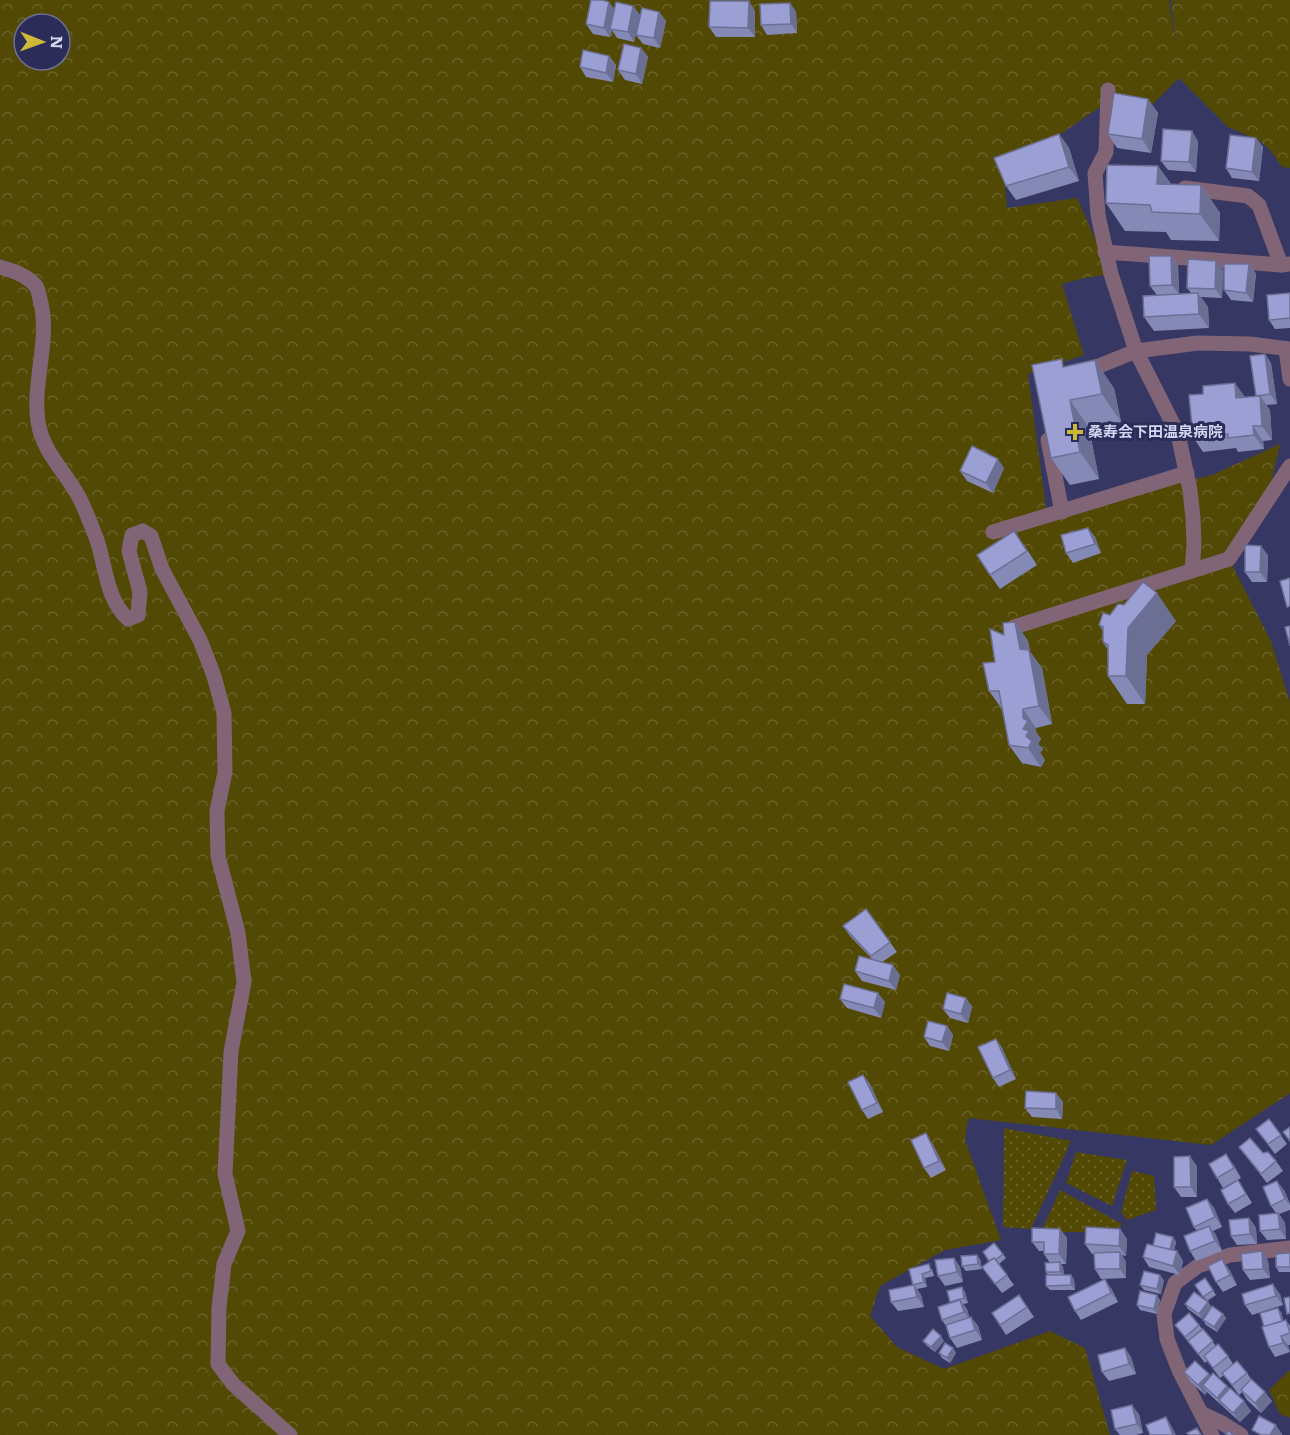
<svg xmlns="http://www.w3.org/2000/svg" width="1290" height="1435" font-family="Literata,'Noto Sans JP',serif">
	<defs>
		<pattern id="grass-dots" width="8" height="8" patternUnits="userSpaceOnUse" patternTransform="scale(1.5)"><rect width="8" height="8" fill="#524905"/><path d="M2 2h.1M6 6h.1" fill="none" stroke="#6a622a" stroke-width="1.8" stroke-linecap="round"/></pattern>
		<pattern id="forest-crowns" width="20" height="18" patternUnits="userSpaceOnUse" patternTransform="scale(1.5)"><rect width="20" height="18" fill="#524905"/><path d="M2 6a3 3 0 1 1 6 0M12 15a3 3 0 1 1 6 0" fill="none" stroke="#6a622a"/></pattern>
	</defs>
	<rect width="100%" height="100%" fill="#363763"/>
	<!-- grass -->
	<g fill="url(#grass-dots)">
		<polygon points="1004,1128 1071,1141 1031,1229 1003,1227"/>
		<polygon points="1076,1152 1127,1160 1112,1206 1066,1183"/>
		<polygon points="1132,1171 1154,1176 1156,1210 1127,1220 1121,1212"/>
		<polygon points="1060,1190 1122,1224 1114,1232 1041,1232"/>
	</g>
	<!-- forest -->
	<g fill="url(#forest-crowns)" fill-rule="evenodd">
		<path d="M0,0H1169L1176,47L1171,0H1290V168L1282,167L1270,150L1260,141L1228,127L1179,78L1152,105L1116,96L1004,173L1007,208L1077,198L1111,274L1084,278L1062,284L1084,355L1028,374L1047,516L1212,475L1280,444L1270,487L1229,559L1271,641L1290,702V1093L1211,1145L968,1118L965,1140L1001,1240L945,1250L880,1286L870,1316L897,1347L944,1369L1050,1331L1085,1348L1110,1435H0ZM24,24H60V60H24Z"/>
		<polygon points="1290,1370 1290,1418 1280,1414 1269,1390"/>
	</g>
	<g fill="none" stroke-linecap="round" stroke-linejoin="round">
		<!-- minor -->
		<g stroke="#816576" stroke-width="15">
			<polyline points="1108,90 1106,152 1095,173 1098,215 1111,274 1136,351 1178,434 1190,490 1193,518 1194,545 1192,571"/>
			<polyline points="1185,188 1248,196 1259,205 1281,265"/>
			<polyline points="1105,252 1281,265 1290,264"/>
			<path d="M0,267C13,271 27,275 36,286C38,289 39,295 40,299C51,340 32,381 38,422C43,454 68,474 81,501C87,514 92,527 97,540C106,567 106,599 128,619L138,615L140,592L129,551L132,535L143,531L151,536L162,569L200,640L214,676L224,713L225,772L217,811L218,856L238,933L244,982L231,1052L225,1174L238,1231L224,1264L219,1308L218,1364L233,1384L290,1435"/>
			<polyline points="1286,349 1290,379"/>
			<polyline points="1081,371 1094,368 1136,351 1198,343 1250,344 1290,349"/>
			<polyline points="1048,440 1062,512"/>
			<polyline points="993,532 1187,473"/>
			<polyline points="1014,627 1229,559 1290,466"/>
			<polyline points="1201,1413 1222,1423 1241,1435"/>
			<polyline points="1212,1435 1179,1370 1167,1339 1164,1314 1175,1283 1198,1266 1230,1255 1290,1248"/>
		</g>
	</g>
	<!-- wall -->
	<g fill="#8589b6">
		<polygon points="790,3 796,12 797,33 767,35 761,25"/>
		<polygon points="633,6 640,15 634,42 617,38 612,30 610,37 593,34 586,24 615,9"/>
		<polygon points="755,11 755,37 716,37 709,27"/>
		<polygon points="659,12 666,21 660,48 643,44 636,35"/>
		<polygon points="641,48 648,57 642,84 625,80 618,70"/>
		<polygon points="609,56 616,65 613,82 586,77 580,67"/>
		<polygon points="1148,99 1158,113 1151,153 1117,148 1108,134"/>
		<polygon points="1059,134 1069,148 1079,181 1016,200 1006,186"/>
		<polygon points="1256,138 1263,147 1259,181 1232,178 1226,168"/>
		<polygon points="1198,141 1196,172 1168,170 1161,161"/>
		<polygon points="1158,166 1171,184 1201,185 1220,213 1219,241 1171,240 1166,232 1125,231 1106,203"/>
		<polygon points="1171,256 1178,265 1179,294 1191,293 1187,288 1223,270 1222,298 1201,297 1208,307 1209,328 1154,331 1144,317 1157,295 1150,286"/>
		<polygon points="1249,264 1256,274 1253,302 1231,300 1224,290"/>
		<polygon points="1290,293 1290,328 1275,329 1269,320"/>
		<polygon points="1265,354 1271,363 1277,404 1266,405 1270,410 1272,440 1263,441 1264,449 1238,452 1236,448 1203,452 1193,437 1245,398 1256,396"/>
		<polygon points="1067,366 1114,388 1121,422 1089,428 1099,479 1070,485 1051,458"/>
		<polygon points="1004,468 993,493 967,481 960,471"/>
		<polygon points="1088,528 1095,537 1101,553 1073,563 1066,553"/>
		<polygon points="1024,545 1037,565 1000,589 990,575"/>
		<polygon points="1268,555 1267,582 1252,582 1245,572"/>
		<polygon points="1110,615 1176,621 1147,655 1145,704 1127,704 1108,676 1108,650 1103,642 1103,631 1099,625"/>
		<polygon points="1015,622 1028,641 1030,652 1042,668 1052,724 1036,728 1036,732 1041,739 1038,744 1043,749 1040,753 1045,760 1041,767 1022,763 1009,745 1002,709 989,691 995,662 1004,635"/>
		<polygon points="866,909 897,952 882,962 900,975 896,990 862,981 855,971 872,959 850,936 843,926"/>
		<polygon points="966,998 972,1007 968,1023 950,1018 943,1009"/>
		<polygon points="840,999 885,1002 881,1018 847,1008"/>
		<polygon points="947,1026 953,1035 949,1051 930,1046 924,1037"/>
		<polygon points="996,1039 1002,1048 1016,1079 999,1087 993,1078"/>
		<polygon points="863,1075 870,1084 883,1112 868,1119 862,1110"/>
		<polygon points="1056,1093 1063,1102 1062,1119 1032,1117 1025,1108"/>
		<polygon points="1269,1119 1287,1144 1275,1154 1256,1129"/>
		<polygon points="932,1143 946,1170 931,1178 924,1168"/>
		<polygon points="1239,1147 1263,1153 1276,1161 1283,1171 1267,1183"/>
		<polygon points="1233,1164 1241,1178 1223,1188 1217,1178"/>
		<polygon points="1197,1166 1197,1197 1181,1197 1174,1187"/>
		<polygon points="1238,1180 1252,1203 1235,1213 1228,1204"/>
		<polygon points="1284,1190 1290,1204 1290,1210 1279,1214 1285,1223 1286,1239 1267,1240 1260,1231 1276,1213 1271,1206"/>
		<polygon points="1207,1199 1214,1208 1222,1227 1213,1231 1216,1235 1222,1251 1196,1261 1190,1251 1197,1231 1194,1227"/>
		<polygon points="1249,1218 1256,1228 1257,1244 1237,1245 1231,1236"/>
		<polygon points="1060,1229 1067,1238 1066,1264 1061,1264 1063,1267 1064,1275 1071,1275 1074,1280 1075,1290 1050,1290 1046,1286 1048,1275 1046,1272 1050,1263 1044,1254 1044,1251 1039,1251 1032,1242"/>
		<polygon points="1120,1229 1127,1239 1126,1256 1122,1255 1126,1262 1126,1278 1101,1279 1095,1269 1094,1254 1092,1254 1085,1244"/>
		<polygon points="1173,1237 1176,1242 1174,1251 1177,1251 1183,1261 1180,1275 1149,1267 1143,1257 1153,1246"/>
		<polygon points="994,1243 1006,1258 999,1264 1014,1285 1002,1293 982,1267 989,1261"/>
		<polygon points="1262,1251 1268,1261 1270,1278 1250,1280 1243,1270"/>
		<polygon points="1290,1253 1290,1272 1279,1272 1276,1267"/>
		<polygon points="954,1258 960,1267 963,1282 945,1286 938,1276"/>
		<polygon points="980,1259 982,1269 966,1271 962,1266"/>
		<polygon points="909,1269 932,1269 934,1276 925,1278 927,1287 917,1289 921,1295 924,1307 898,1311 891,1302 913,1285"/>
		<polygon points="1229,1269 1237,1285 1223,1292 1216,1282"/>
		<polygon points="1205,1278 1216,1295 1207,1301 1195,1285"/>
		<polygon points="1164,1280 1161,1294 1144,1290 1140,1285"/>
		<polygon points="1111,1288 1118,1302 1081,1320 1075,1311"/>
		<polygon points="965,1292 968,1303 963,1304 967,1309 969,1317 971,1317 978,1326 982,1340 957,1348 950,1338 946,1326 942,1320 951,1302 950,1302"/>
		<polygon points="1280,1294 1283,1305 1252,1315 1245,1305"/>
		<polygon points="1019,1295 1034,1317 1006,1335 992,1313"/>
		<polygon points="1160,1300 1157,1314 1140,1310 1137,1305"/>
		<polygon points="1208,1302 1211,1307 1202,1319 1188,1309 1185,1304"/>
		<polygon points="1281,1312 1283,1320 1286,1320 1290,1326 1290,1345 1288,1345 1290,1352 1275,1357 1269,1347 1264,1327"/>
		<polygon points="1223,1314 1226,1318 1217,1332 1206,1325 1203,1320"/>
		<polygon points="1175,1325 1199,1325 1216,1346 1228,1356 1233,1364 1247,1373 1251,1379 1272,1401 1261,1413 1247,1400 1242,1392 1239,1395 1224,1375 1220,1378 1207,1361 1205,1363"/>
		<polygon points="923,1341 944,1341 935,1352 926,1345"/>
		<polygon points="953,1348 956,1353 950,1363 942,1358 939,1353"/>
		<polygon points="1125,1348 1131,1357 1136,1374 1109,1381 1102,1372"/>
		<polygon points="1184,1372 1211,1376 1227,1386 1251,1411 1240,1422 1207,1392 1205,1395 1191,1382"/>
		<polygon points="1139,1414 1143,1433 1136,1435 1120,1435 1115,1429"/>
	</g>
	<!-- shaded-wall -->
	<g fill="#6c6f94">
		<polygon points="749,1 755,11 755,37 748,28"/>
		<polygon points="609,2 616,11 610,29 612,30 610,37 604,28"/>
		<polygon points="790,3 796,12 797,33 791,24"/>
		<polygon points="633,6 640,15 634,42 628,32"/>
		<polygon points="659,12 666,21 660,48 654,38"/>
		<polygon points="641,48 648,57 642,84 636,74"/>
		<polygon points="609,56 616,65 613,82 606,73"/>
		<polygon points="1148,99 1158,113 1151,153 1142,139"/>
		<polygon points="1192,131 1198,141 1196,172 1189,162"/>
		<polygon points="1059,134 1069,148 1079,181 1069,167"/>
		<polygon points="1256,138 1263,147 1259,181 1252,172"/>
		<polygon points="1158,166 1177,194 1157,184"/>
		<polygon points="1201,185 1220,213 1219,241 1200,214"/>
		<polygon points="1171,256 1178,265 1179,294 1172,285"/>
		<polygon points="1216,261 1223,270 1222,298 1215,289"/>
		<polygon points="1249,264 1256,274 1253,302 1246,293"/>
		<polygon points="1198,293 1208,307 1209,328 1199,314"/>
		<polygon points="1265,354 1271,363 1277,404 1270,394"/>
		<polygon points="1095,360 1114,388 1121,422 1102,394"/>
		<polygon points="1235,383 1245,397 1246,413 1236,398"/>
		<polygon points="1260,396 1270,410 1272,440 1262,426"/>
		<polygon points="1070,400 1089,428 1099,479 1080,452"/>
		<polygon points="1253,426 1263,441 1264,449 1254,435"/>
		<polygon points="998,459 1004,468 993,493 986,483"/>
		<polygon points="1088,528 1095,537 1101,553 1095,544"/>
		<polygon points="1261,546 1268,555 1267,582 1260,572"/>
		<polygon points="1157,593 1176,621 1147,655 1145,704 1126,676 1128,628"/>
		<polygon points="1015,622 1028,641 1030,652 1042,668 1052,724 1039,706 1020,649"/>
		<polygon points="1023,709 1036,728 1036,732 1041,739 1038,744 1043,749 1040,753 1045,760 1041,767 1028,748 1026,736 1023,729"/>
		<polygon points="893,965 900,975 896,990 889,981"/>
		<polygon points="878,993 885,1002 881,1018 874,1008"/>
		<polygon points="966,998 972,1007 968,1023 961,1014"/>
		<polygon points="947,1026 953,1035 949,1051 942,1042"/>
		<polygon points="996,1039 1002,1048 1016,1079 1010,1070"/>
		<polygon points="863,1075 870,1084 883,1112 877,1103"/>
		<polygon points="1056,1093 1063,1102 1062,1119 1056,1109"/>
		<polygon points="926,1133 932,1143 946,1170 939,1161"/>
		<polygon points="1226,1154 1233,1164 1241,1178 1234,1168"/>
		<polygon points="1190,1156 1197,1166 1197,1197 1191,1187"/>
		<polygon points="1277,1181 1284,1190 1290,1206 1285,1199"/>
		<polygon points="1207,1199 1214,1208 1222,1227 1215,1217"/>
		<polygon points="1278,1213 1285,1223 1286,1239 1280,1229"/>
		<polygon points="1249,1218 1256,1228 1257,1244 1250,1234"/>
		<polygon points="1209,1226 1216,1235 1222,1251 1215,1241"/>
		<polygon points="1060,1229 1067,1238 1066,1264 1059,1254"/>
		<polygon points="1120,1229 1127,1239 1126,1256 1119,1246"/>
		<polygon points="1173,1237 1176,1242 1173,1256 1170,1251"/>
		<polygon points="1177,1251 1183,1261 1180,1275 1173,1266"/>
		<polygon points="1262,1251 1268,1261 1270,1278 1263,1269"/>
		<polygon points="1120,1252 1126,1262 1126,1278 1120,1269"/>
		<polygon points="977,1255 980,1259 982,1269 978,1264"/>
		<polygon points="954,1258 960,1267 963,1282 957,1272"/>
		<polygon points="1222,1259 1229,1269 1237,1285 1230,1275"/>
		<polygon points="1060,1262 1063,1267 1064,1276 1060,1272"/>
		<polygon points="922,1274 925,1278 927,1287 924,1282"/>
		<polygon points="1071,1275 1074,1280 1075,1290 1071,1285"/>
		<polygon points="1160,1275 1164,1280 1161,1294 1157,1289"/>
		<polygon points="1105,1279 1111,1288 1118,1302 1111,1293"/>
		<polygon points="1273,1284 1280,1294 1283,1305 1276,1296"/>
		<polygon points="914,1285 921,1295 924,1307 917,1297"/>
		<polygon points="962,1287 965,1292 968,1303 964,1298"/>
		<polygon points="1157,1295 1160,1300 1157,1314 1154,1309"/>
		<polygon points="960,1300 967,1309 971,1322 964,1312"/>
		<polygon points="1208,1302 1211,1307 1202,1319 1199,1314"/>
		<polygon points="1278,1308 1281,1312 1285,1326 1282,1321"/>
		<polygon points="1223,1314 1226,1318 1217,1332 1214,1327"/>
		<polygon points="971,1317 978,1326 982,1340 975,1330"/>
		<polygon points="941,1336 944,1341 935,1352 931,1347"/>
		<polygon points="1281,1336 1288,1345 1290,1352 1283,1343"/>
		<polygon points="953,1348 956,1353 950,1363 947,1358"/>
		<polygon points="1125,1348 1131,1357 1136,1374 1129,1364"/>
		<polygon points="1209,1374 1215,1383 1203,1385 1207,1392 1205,1395 1198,1385"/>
		<polygon points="1227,1386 1234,1396 1219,1400 1224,1407 1223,1407 1217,1398"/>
		<polygon points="1265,1392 1272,1401 1261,1413 1255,1403"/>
		<polygon points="1244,1401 1251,1411 1240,1422 1233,1413"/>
		<polygon points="1132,1405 1139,1414 1143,1433 1137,1424"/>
		<polygon points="1166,1417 1172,1427 1176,1435 1173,1435"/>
		<polygon points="1276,1425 1282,1434 1282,1435 1270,1435"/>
	</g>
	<!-- building -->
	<g fill="#9b9fd4" stroke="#6c6f94" stroke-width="1.5">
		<polygon points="591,0 602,0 609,2 604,28 586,24"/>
		<polygon points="710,1 749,1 748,28 709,27"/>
		<polygon points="616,2 633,6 628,32 610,29"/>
		<polygon points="790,3 791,24 761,25 760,4"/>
		<polygon points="642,8 659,12 654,38 636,35"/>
		<polygon points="624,44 641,48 636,74 618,70"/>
		<polygon points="583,50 609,56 606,73 580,67"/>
		<polygon points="1114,93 1148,99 1142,139 1108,134"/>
		<polygon points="1163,129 1192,131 1189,162 1161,161"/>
		<polygon points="1059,134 1069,167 1006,186 994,158"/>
		<polygon points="1230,135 1256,138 1252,172 1226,168"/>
		<polygon points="1107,165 1158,166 1157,184 1201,185 1200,214 1152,212 1150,205 1106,203"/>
		<polygon points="1149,256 1171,256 1172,285 1150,286"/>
		<polygon points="1188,259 1216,261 1215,289 1187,288"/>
		<polygon points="1224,264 1249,264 1246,293 1224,290"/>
		<polygon points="1198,293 1199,314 1144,317 1143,296"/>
		<polygon points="1290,293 1290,318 1269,320 1267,295"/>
		<polygon points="1265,354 1270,394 1256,396 1250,356"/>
		<polygon points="1062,359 1063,367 1095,360 1102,394 1070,400 1080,452 1051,458 1032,365"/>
		<polygon points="1235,383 1236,398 1260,396 1262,426 1253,426 1254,435 1228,438 1228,434 1193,437 1189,395 1203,394 1203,386"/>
		<polygon points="972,446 998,459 986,483 960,471"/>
		<polygon points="1088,528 1095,544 1066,553 1061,535"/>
		<polygon points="1014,531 1027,551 990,575 977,555"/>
		<polygon points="1245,545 1261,546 1260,572 1245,572"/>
		<polygon points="1290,578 1290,606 1287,607 1280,581"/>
		<polygon points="1143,582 1157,593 1128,628 1126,676 1108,676 1108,645 1103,642 1103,627 1099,625 1103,613 1110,615 1118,604 1124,605"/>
		<polygon points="1015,622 1020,649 1029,650 1039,706 1023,709 1023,718 1028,721 1023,729 1029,731 1026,736 1032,741 1028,748 1009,745 999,691 989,691 983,663 995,662 990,629 1004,635 1003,623"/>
		<polygon points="1290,626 1290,646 1285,627"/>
		<polygon points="866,909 890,942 871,956 843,926"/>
		<polygon points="859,956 893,965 889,981 855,971"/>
		<polygon points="844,984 878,993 874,1008 840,999"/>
		<polygon points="947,993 966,998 961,1014 943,1009"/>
		<polygon points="928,1021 947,1026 942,1042 924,1037"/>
		<polygon points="996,1039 1010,1070 993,1078 978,1047"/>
		<polygon points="863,1075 877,1103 862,1110 848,1082"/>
		<polygon points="1026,1091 1056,1093 1056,1109 1025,1108"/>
		<polygon points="1269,1119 1281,1135 1268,1144 1256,1129"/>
		<polygon points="1290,1127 1290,1141 1283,1132"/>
		<polygon points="926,1133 939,1161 924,1168 911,1140"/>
		<polygon points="1250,1138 1263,1153 1268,1152 1276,1161 1261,1174 1239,1147"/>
		<polygon points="1226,1154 1234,1168 1217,1178 1209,1164"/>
		<polygon points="1190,1156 1191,1187 1174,1187 1174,1157"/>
		<polygon points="1238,1180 1246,1194 1228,1204 1221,1190"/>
		<polygon points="1277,1181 1285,1199 1271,1206 1263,1187"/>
		<polygon points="1207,1199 1215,1217 1194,1227 1186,1208"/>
		<polygon points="1278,1213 1280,1229 1260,1231 1259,1215"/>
		<polygon points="1249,1218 1250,1234 1231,1236 1229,1220"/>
		<polygon points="1209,1226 1215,1241 1190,1251 1184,1236"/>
		<polygon points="1086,1227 1120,1229 1119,1246 1085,1244"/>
		<polygon points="1032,1228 1060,1229 1059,1254 1044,1254 1044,1242 1032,1242"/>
		<polygon points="1156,1233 1173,1237 1170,1250 1153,1246"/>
		<polygon points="994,1243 1003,1254 995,1260 994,1258 989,1261 983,1252"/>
		<polygon points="1147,1244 1177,1251 1173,1266 1143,1257"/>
		<polygon points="1262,1251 1263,1269 1243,1270 1241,1254"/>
		<polygon points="1120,1252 1120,1269 1095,1269 1094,1253"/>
		<polygon points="1290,1253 1290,1267 1276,1267 1276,1254"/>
		<polygon points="977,1255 978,1264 962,1266 961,1256"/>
		<polygon points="954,1258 957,1272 938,1276 935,1260"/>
		<polygon points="994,1258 1007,1275 995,1284 982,1267"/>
		<polygon points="1222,1259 1230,1275 1216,1282 1208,1266"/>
		<polygon points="1060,1262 1060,1272 1046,1272 1045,1263"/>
		<polygon points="929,1264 931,1271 922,1274 924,1282 913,1285 909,1269"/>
		<polygon points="1144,1271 1160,1275 1157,1289 1140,1285"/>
		<polygon points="1046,1275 1071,1275 1071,1285 1046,1286"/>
		<polygon points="1205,1278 1213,1290 1203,1297 1195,1285"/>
		<polygon points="1105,1279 1111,1293 1075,1311 1068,1297"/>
		<polygon points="1273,1284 1276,1296 1245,1305 1242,1294"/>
		<polygon points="914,1285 917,1297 891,1302 889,1290"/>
		<polygon points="962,1287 964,1298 950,1302 947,1291"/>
		<polygon points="1140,1291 1157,1295 1154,1309 1137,1305"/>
		<polygon points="1194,1292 1208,1302 1199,1314 1185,1304"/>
		<polygon points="1019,1295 1027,1307 1000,1325 992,1313"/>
		<polygon points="1290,1297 1290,1313 1287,1314 1284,1298"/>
		<polygon points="960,1300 964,1312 942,1320 938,1307"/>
		<polygon points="1212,1306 1223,1314 1214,1327 1203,1320"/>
		<polygon points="1278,1308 1282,1321 1264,1327 1260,1313"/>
		<polygon points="1189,1313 1199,1325 1185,1337 1175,1325"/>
		<polygon points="971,1317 975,1330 950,1338 946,1325"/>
		<polygon points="1286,1320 1290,1333 1281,1336 1283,1343 1269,1347 1262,1327"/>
		<polygon points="933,1329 941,1336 931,1347 923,1341"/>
		<polygon points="1203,1329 1213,1341 1198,1354 1188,1341"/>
		<polygon points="945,1343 953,1348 947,1358 939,1353"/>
		<polygon points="1218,1344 1228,1356 1213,1368 1204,1356"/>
		<polygon points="1125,1348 1129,1364 1102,1372 1098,1355"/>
		<polygon points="1195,1361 1209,1374 1198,1385 1184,1372"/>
		<polygon points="1237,1361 1247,1373 1232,1385 1222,1373"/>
		<polygon points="1213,1373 1227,1386 1217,1398 1203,1385"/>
		<polygon points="1251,1379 1265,1392 1255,1403 1241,1390"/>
		<polygon points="1230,1388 1244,1401 1233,1413 1219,1400"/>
		<polygon points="1132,1405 1137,1424 1115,1429 1111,1410"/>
		<polygon points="1259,1416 1276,1425 1270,1435 1261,1435 1252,1430"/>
		<polygon points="1166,1417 1173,1435 1150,1435 1146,1425"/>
		<polygon points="1197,1428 1201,1435 1189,1435 1187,1433"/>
		<polygon points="1228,1431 1234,1435 1226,1435"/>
	</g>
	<!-- markers -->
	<path fill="#ccb939" stroke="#2c2c58" stroke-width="2" d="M1072 423h6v6h6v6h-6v6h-6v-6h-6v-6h6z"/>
	<g text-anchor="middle" stroke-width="6" stroke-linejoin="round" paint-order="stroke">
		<!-- poi labels -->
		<g font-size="15" font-weight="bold" fill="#d3d6f1" stroke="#2c2c58" text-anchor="start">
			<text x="1088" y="437">桑寿会下田温泉病院</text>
		</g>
	</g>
	<!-- north arrow -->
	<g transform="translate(42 42) rotate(91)"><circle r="28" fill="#2c2c58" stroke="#6f7095" stroke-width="1.5"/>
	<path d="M0-4.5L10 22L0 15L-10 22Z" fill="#ccb939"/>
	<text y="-9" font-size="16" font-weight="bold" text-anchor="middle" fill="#d3d6f1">N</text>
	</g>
</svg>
